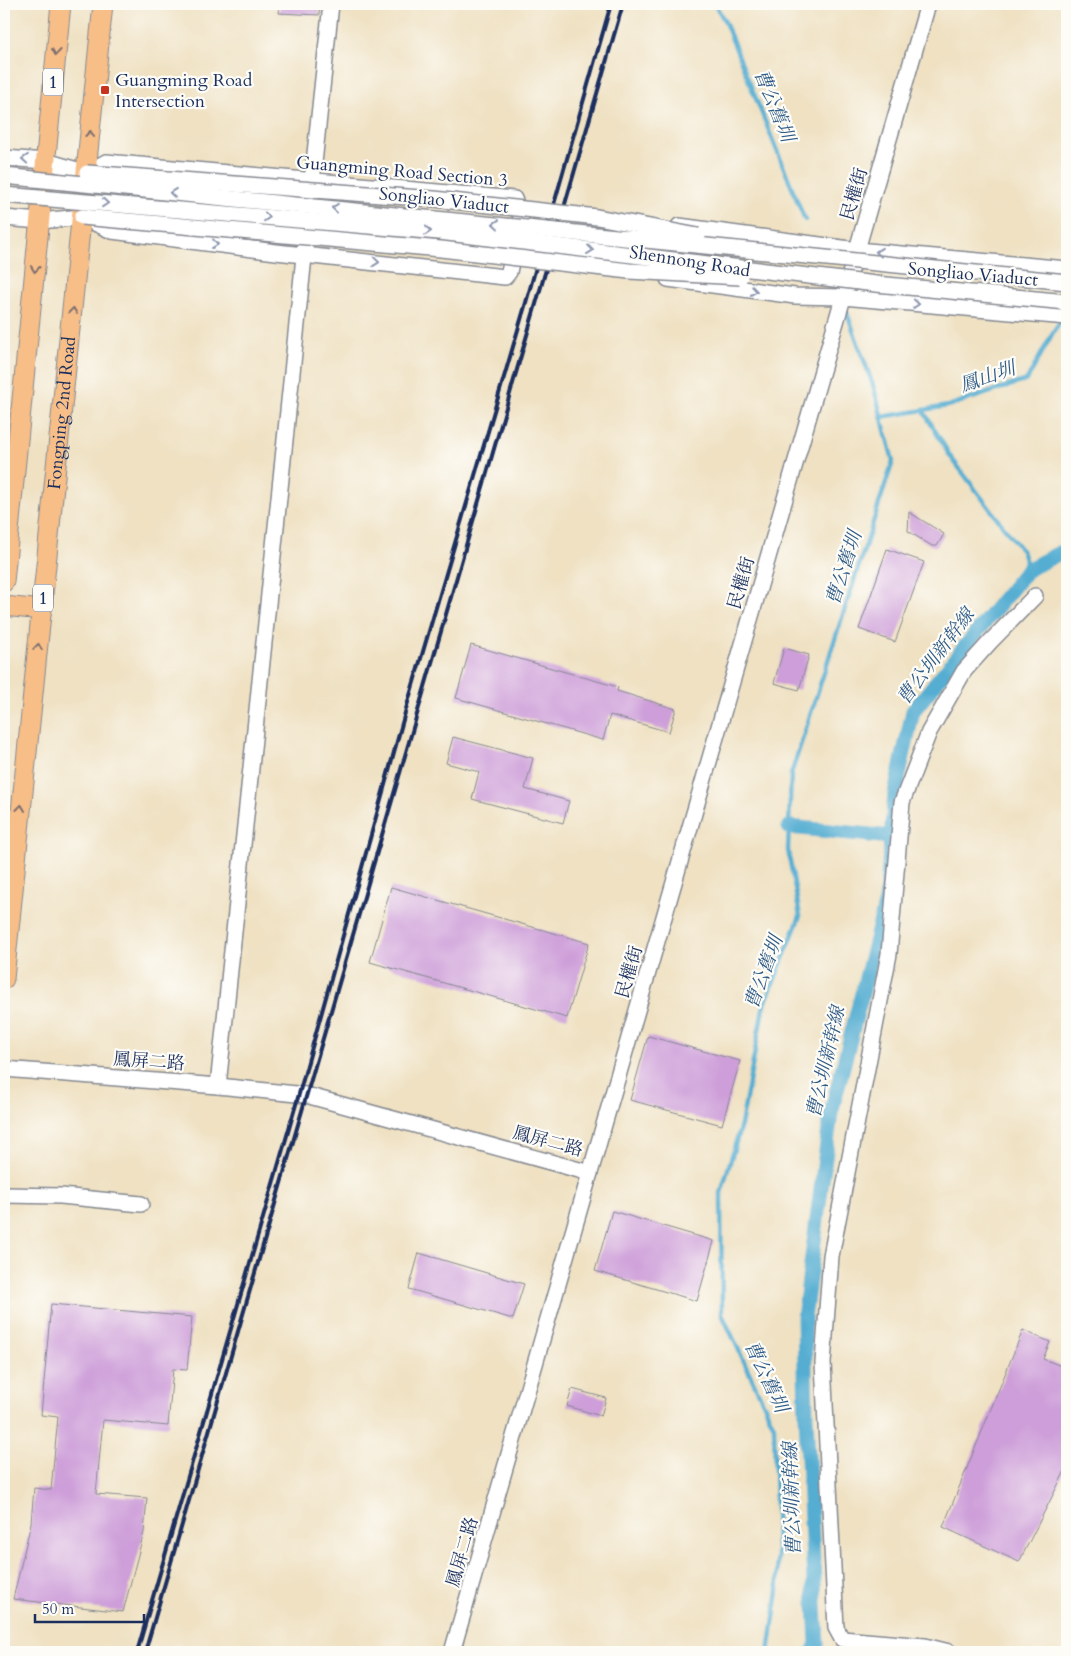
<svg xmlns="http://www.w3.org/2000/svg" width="1071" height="1656" font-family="Cardo,'Noto Serif TC',serif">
	<rect width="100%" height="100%" fill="#fdfcf7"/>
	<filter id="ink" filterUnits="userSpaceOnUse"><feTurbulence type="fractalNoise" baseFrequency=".02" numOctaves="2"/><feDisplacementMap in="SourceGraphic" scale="10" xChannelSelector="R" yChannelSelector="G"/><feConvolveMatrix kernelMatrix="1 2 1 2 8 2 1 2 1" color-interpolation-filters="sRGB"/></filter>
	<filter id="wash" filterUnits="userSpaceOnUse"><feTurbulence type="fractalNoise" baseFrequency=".0096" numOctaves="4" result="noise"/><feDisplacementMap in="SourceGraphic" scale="20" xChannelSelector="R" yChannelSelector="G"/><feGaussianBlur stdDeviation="1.12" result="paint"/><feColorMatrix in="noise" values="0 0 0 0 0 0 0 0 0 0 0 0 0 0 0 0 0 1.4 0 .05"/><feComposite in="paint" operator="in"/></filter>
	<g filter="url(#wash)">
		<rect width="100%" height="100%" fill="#efe1c2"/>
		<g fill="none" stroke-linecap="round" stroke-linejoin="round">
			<!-- stream -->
			<g stroke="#55add2" stroke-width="4.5">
				<polyline points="715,4 725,22 805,220"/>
				<polyline points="923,410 950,456 1022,551 1029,570"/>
				<polyline points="881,417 948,406 1027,380 1055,329 1062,319"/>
				<polyline points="769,1652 778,1590 774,1426 722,1314 721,1193 741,1125 763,1009 800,916 788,850 791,774 893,461 874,388 846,310"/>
			</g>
			<!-- canal -->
			<g stroke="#55add2" stroke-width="15">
				<polyline points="789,827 891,837"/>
				<polyline points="813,1652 817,1644 806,1416 804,1318 831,1113 886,901 895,793 913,711 1027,570 1067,549"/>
			</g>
		</g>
		<g id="blocks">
			<!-- building -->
			<g fill="#cd9ed9">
				<polygon points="280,4 320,4 319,15 279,13"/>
				<polygon points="909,512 944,534 937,546 932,546 908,531"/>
				<polygon points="887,549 924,562 895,642 859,629"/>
				<polygon points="471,645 618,687 617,691 676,709 669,732 610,715 603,740 456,698"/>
				<polygon points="784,648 809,655 799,690 774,683"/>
				<polygon points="453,737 533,758 525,789 569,801 563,823 472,799 479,772 446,763"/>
				<polygon points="391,887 589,943 567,1018 370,962"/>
				<polygon points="648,1036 740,1061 722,1125 630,1100"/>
				<polygon points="612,1211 714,1241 697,1301 595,1271"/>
				<polygon points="419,1253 524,1284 513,1319 409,1289"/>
				<polygon points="51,1304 192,1317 187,1370 173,1369 168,1426 103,1420 96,1494 147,1498 144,1532 123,1612 13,1599 31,1523 34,1488 51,1490 58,1417 41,1415"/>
				<polygon points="1023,1330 1050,1342 1043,1359 1067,1368 1067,1467 1019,1562 943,1527"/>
				<polygon points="572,1389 606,1398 601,1416 567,1406"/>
			</g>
		</g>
	</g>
	<g filter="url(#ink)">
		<use href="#blocks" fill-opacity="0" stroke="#858890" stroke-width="1"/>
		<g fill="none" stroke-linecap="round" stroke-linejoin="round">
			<!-- minor casing -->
			<g stroke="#858890" stroke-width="18">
				<g id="minor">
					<polyline points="4,158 46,161 87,173 106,162 514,199 521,216 509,272 505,277 276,252 112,231 82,217 40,221 4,218"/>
					<polyline points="308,219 331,4"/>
					<polyline points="679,226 857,250 1067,269"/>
					<polyline points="668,279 795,296 843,297 1067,317"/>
					<polyline points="4,1069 218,1086 306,1095 590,1173 452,1652"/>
					<polyline points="218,1086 305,247"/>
					<polyline points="590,1173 928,4"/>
					<polyline points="4,1195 61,1196 141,1204"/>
					<polyline points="949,1652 925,1646 842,1639 836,1628 823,1363 831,1256 889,954 902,802 929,732 964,671 990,642 1035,596"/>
				</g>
			</g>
			<!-- major casing -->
			<g stroke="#858890" stroke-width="21">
				<g id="major">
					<polyline points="4,582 61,4"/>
					<polyline points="4,606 42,610"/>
					<path id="s1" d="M4,979L103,4"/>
				</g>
			</g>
			<!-- minor -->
			<use href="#minor" stroke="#fff" stroke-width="15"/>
			<!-- major -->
			<use href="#major" stroke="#f7be87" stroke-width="19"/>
			<!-- rail -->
			<g stroke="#1b2f5e" stroke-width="4">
				<polyline points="137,1652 299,1094 406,709 525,306 611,4"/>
				<polyline points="145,1652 623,4"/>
			</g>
			<!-- minor-bridge casing -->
			<g stroke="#858890" stroke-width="18" stroke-linecap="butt">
				<g id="minor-bridge">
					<polyline points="87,173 434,199 597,217 698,236"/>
					<polyline points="4,176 1067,282"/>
					<polyline points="4,195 439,232 876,284 1067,302"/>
					<polyline points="82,217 441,249 629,271 740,277"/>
				</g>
			</g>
			<!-- minor-bridge -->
			<use href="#minor-bridge" stroke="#fff" stroke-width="15"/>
		</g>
		<!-- one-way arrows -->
		<defs><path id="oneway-chevron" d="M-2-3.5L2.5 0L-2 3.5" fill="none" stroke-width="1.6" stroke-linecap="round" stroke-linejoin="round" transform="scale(1.25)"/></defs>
		<g stroke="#7e6f70">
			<use href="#oneway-chevron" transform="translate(56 52) rotate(96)"/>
			<use href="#oneway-chevron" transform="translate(90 134) rotate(-84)"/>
			<use href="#oneway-chevron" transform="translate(35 269) rotate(96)"/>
			<use href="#oneway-chevron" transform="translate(73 311) rotate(-84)"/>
			<use href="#oneway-chevron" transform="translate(38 647) rotate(-84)"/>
			<use href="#oneway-chevron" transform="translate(21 808) rotate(-84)"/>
		</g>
		<g stroke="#8d97ae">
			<use href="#oneway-chevron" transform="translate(25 159) rotate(-175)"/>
			<use href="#oneway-chevron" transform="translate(173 193) rotate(-174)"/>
			<use href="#oneway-chevron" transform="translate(105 203) rotate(5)"/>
			<use href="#oneway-chevron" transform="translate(335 208) rotate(-174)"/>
			<use href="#oneway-chevron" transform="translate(267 217) rotate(5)"/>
			<use href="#oneway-chevron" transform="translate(496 224) rotate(-174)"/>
			<use href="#oneway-chevron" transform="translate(428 231) rotate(5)"/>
			<use href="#oneway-chevron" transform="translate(215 244) rotate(7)"/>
			<use href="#oneway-chevron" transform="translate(590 250) rotate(7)"/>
			<use href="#oneway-chevron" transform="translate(879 252) rotate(-174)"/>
			<use href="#oneway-chevron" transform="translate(376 262) rotate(6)"/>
			<use href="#oneway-chevron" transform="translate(754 291) rotate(8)"/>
			<use href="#oneway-chevron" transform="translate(916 304) rotate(5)"/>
		</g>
	</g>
	<!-- markers -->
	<rect fill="#c8321e" stroke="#fdfcf7" stroke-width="2" x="100" y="85" width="10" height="10" rx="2.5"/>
	<g text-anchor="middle" stroke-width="4.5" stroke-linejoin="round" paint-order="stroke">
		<!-- shield labels -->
		<g fill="#fdfcf7" stroke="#5f6c8c" stroke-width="1">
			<rect x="43" y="68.5" width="20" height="27" rx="4"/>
			<rect x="33" y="584.5" width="20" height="27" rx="4"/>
		</g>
		<g font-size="16" font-weight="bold" fill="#1b2f5e">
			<text x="53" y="88">1</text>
			<text x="43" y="604">1</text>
		</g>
		<!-- poi labels -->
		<g font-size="18" fill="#1b2f5e" stroke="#fdfcf7" text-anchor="start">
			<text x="115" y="86">Guangming Road<tspan x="115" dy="21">Intersection</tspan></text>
		</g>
		<!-- street labels -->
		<g font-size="18" fill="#1b2f5e" stroke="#fdfcf7">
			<text transform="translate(402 171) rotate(5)" y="6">Guangming Road Section 3</text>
			<text transform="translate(854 194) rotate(-74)" y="6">民權街</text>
			<text transform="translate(444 200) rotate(6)" y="6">Songliao Viaduct</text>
			<text transform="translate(690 261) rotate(9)" y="6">Shennong Road</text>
			<text transform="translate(973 274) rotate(5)" y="6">Songliao Viaduct</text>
			<text dy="6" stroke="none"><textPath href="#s1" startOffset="569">Fongping 2nd Road</textPath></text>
			<text transform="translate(741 583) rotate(-74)" y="6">民權街</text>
			<text transform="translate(629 972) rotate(-74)" y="6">民權街</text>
			<text transform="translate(149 1061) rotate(4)" y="6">鳳屏二路</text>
			<text transform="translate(548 1141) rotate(15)" y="6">鳳屏二路</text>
			<text transform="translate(462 1552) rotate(-74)" y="6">鳳屏二路</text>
		</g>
		<!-- water labels -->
		<g font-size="19" font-style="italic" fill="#2f5b87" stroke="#fdfcf7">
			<text transform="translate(775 105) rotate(68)" y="7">曹公舊圳</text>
			<text transform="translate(987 376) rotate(-19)" y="7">鳳山圳</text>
			<text transform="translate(843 568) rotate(-72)" y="7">曹公舊圳</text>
			<text transform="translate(935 656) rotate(-53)" y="7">曹公圳新幹線</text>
			<text transform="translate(763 972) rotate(-70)" y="7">曹公舊圳</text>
			<text transform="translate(825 1062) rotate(-77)" y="7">曹公圳新幹線</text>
			<text transform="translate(767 1376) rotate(65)" y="7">曹公舊圳</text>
			<text transform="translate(791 1499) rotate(-92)" y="7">曹公圳新幹線</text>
		</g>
	</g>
	<!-- margin -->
	<rect width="1071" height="1656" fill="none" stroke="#fdfcf7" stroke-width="20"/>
	<!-- scale -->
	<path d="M35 1614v8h109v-8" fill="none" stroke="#1b2f5e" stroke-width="2.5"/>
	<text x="42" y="1614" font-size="15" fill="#1b2f5e" stroke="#fdfcf7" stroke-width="4" paint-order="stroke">50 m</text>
</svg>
